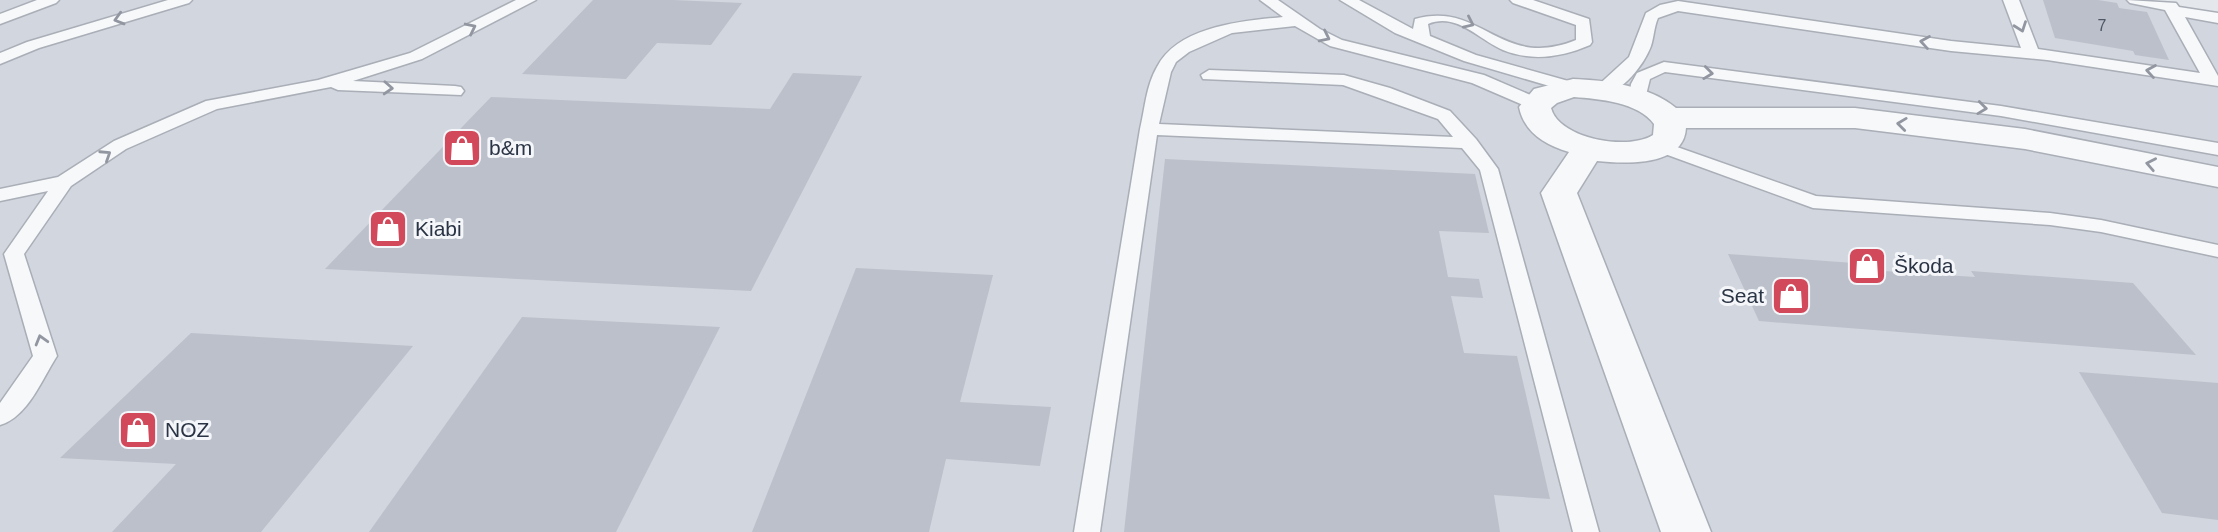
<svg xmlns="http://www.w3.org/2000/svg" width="2218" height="532" font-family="Arial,sans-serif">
	<rect width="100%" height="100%" fill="#e4e7ec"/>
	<!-- built -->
	<polygon fill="#d2d6de" points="0,0 2136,0 2218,13 2218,532 0,532"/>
	<!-- building -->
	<g fill="#bbc0ca">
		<polygon points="593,0 673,0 742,3 711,45 657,43 626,79 522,74"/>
		<polygon points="2043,0 2098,0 2117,3 2119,8 2147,12 2169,60 2135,55 2133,51 2055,38"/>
		<polygon points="793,73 862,76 751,291 325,269 491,97 770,109"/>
		<polygon points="1165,159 1475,174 1489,233 1439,231 1448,277 1479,279 1483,298 1451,296 1464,353 1517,356 1550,499 1494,495 1500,532 1124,532"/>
		<polygon points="1728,254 1881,265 1884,271 1975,277 1971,271 2133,283 2196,355 1759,321"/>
		<polygon points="856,268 993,275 960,402 1051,407 1040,466 946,459 929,532 752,532"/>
		<polygon points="522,317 720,327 616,532 369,532"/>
		<polygon points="191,333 413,346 261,532 112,532 176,464 60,458"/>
		<polygon points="2079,372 2218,383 2218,520 2162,513"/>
	</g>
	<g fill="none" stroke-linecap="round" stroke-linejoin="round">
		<!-- lane casing -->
		<g stroke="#a9aeb7" stroke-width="3">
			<g id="lane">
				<polygon points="37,0 59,0 56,3 0,24 0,14"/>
				<polygon points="168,0 192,0 189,3 39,48 0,64 0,53 27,42"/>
				<path d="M516,0H536L422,59L353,81L455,86L461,87L464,91L461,95L338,90L331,87L217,109L126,149L71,186L24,254L57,356C42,379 28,417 0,425V403L33,356L4,254L48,191L0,201V189L58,177L114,141L206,101L318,80L410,53Z"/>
				<path d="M1260,0H1278L1320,29L1342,40L1484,75L1542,100L1545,104L1536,109L1530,108L1472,83L1330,46L1295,26L1232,33L1189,52L1176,62L1171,72L1159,124L1453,137L1438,119L1343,85L1203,79L1201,75L1209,70L1344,75L1390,88L1450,111L1476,139L1498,169L1599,532H1573L1480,170L1462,148L1157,135L1100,532H1074L1140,129C1145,108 1146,86 1157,67C1178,26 1243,21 1283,17Z"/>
				<path d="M1340,0H1359L1413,29L1415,19C1482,0 1500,71 1576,40V25L1513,3L1510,0H1533L1589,19L1592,42L1590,45C1562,57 1532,62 1503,50C1479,40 1457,12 1428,24L1430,36L1476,55L1579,84L1581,88L1573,93L1464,61L1395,33Z"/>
				<path d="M2003,0H2019L2038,49L2200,73L2165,10L2130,3L2127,0L2176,3L2179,7L2218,13V23L2185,17L2218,76V86L2047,60L1951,51L1678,11L1658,18C1654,27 1654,37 1651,46C1644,65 1619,98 1597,93L1594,89L1629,57L1646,13L1660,5L1678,1L1951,41L2021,48Z"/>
				<polygon points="1664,62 2001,106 2218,143 2218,155 2001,116 1665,72 1650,79 1644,103 1632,103 1629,99 1631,84 1637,73"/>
				<polygon points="1660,141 1816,196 2050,213 2101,220 2218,245 2218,257 2101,232 2050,225 1813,208 1654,150 1651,146 1654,142"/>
			</g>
		</g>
		<!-- street casing -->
		<g stroke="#a9aeb7" stroke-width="3">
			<path id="street" d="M1573,79C1606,80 1650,86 1676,108H1855L2025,129L2218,167V187L2025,149L1855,128H1686C1684,167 1625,164 1597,161L1577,193L1711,532H1661L1541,193L1569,152C1545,145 1524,132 1519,107L1534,89ZM1574,97C1599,99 1638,102 1654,124L1653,135C1628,151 1559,139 1551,108L1557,103Z"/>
		</g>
		<!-- lane -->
		<use href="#lane" fill="#f7f8fa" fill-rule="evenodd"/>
		<!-- street -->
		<use href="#street" fill="#f7f8fa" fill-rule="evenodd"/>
	</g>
	<!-- one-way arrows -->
	<defs><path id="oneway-chevron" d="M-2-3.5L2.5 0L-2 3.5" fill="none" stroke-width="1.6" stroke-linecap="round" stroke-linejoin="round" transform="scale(1.75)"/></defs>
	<g stroke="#9196a0">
		<use href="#oneway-chevron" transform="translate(119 19) rotate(164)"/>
		<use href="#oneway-chevron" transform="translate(1469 23) rotate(25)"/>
		<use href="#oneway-chevron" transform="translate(2021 27) rotate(70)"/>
		<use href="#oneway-chevron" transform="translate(471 28) rotate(-26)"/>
		<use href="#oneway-chevron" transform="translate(1325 37) rotate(26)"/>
		<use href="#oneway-chevron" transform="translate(1925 42) rotate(-171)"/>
		<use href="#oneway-chevron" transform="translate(2151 71) rotate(-171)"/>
		<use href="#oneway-chevron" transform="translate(1708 73) rotate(7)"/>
		<use href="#oneway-chevron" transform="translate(388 88) rotate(3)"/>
		<use href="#oneway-chevron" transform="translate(1982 108) rotate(7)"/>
		<use href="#oneway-chevron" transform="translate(1902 124) rotate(-173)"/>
		<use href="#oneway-chevron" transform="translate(106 155) rotate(-33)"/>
		<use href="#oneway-chevron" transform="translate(2151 164) rotate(-169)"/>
		<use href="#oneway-chevron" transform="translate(41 340) rotate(-106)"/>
	</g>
	<!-- icons -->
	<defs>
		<g id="shop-square" transform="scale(2.0125)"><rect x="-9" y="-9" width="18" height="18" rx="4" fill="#d1495b" stroke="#f4f6f9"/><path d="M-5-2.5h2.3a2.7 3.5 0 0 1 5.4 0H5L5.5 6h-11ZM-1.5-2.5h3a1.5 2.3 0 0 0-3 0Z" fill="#fff"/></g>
	</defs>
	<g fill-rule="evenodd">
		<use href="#shop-square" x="462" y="148"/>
		<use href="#shop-square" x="388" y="229"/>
		<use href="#shop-square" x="1867" y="266"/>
		<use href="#shop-square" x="1791" y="296"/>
		<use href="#shop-square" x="138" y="430"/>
	</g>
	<g text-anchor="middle" stroke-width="6" stroke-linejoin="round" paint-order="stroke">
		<!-- far-number labels -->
		<g font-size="16" fill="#4f5766">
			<text x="2102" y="31">7</text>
		</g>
		<!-- poi labels -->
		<g font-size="21" fill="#2b3445" stroke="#f4f6f9" text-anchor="start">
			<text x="489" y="155">b&amp;m</text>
			<text x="415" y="236">Kiabi</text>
			<text x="1894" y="273">Škoda</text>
			<text x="1764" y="303" text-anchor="end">Seat</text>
			<text x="165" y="437">NOZ</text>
		</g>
	</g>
</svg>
